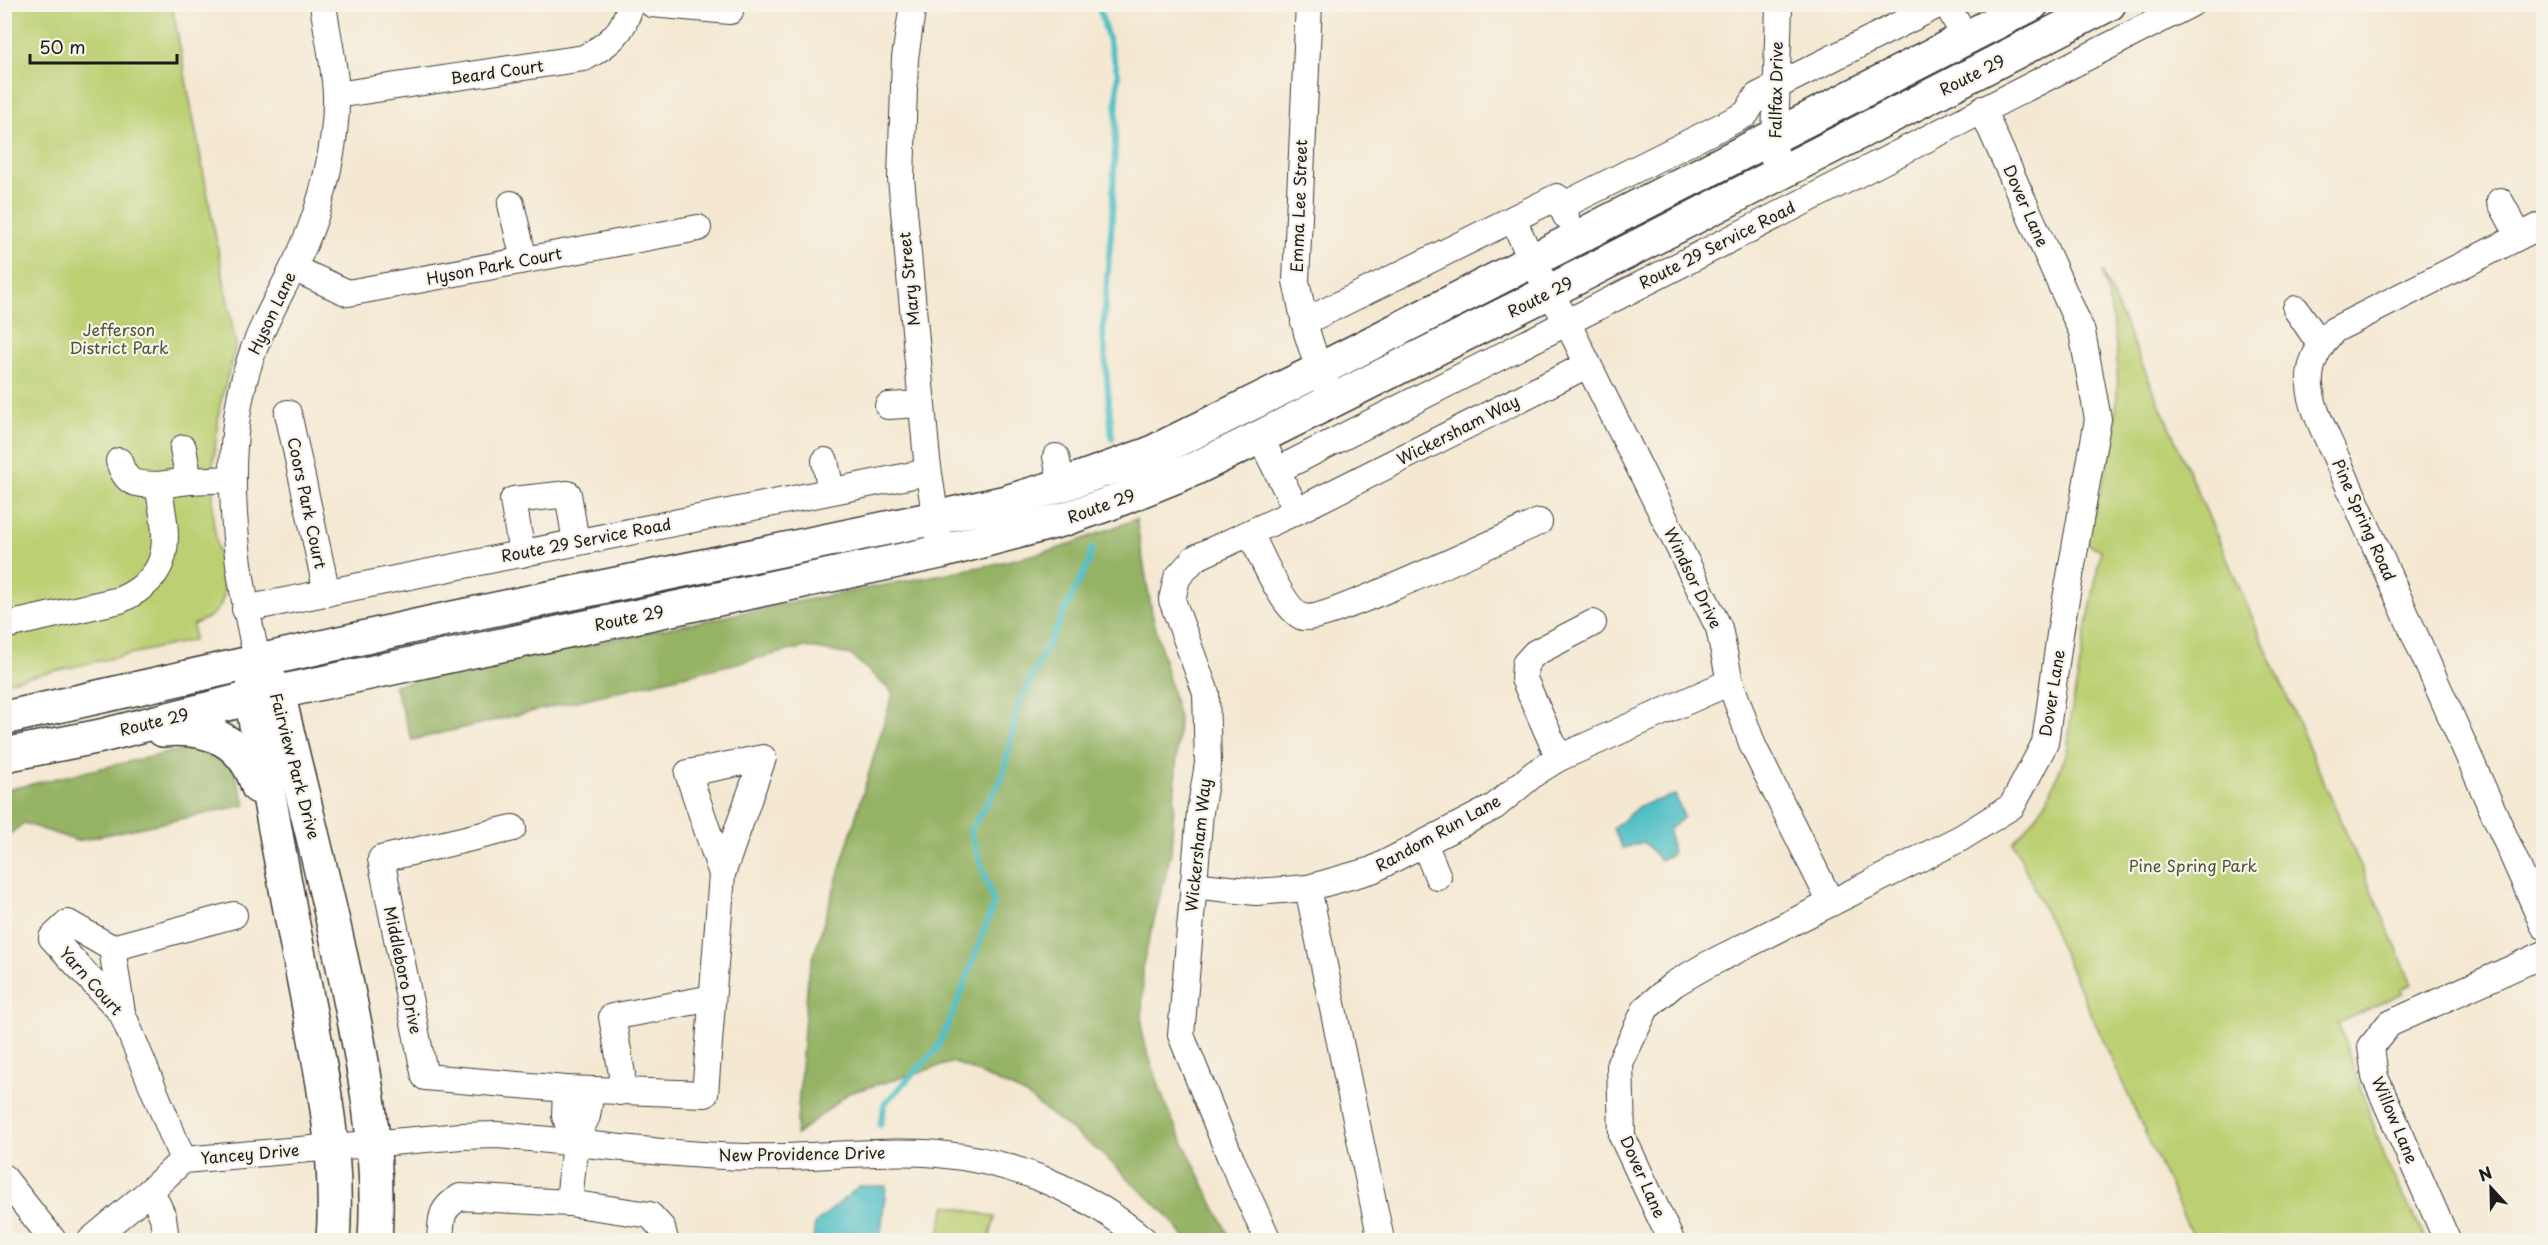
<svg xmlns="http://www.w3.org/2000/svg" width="2548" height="1245" font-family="'Playpen Sans',sans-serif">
	<rect width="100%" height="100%" fill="#f7f3e8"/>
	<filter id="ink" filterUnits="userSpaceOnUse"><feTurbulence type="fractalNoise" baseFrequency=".0167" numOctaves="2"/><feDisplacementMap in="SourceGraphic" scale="12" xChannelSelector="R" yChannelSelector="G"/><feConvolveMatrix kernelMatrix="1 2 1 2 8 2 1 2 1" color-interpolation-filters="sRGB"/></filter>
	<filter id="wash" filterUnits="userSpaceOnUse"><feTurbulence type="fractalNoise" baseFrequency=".008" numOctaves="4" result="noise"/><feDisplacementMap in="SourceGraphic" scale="24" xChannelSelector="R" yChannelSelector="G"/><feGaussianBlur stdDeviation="1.35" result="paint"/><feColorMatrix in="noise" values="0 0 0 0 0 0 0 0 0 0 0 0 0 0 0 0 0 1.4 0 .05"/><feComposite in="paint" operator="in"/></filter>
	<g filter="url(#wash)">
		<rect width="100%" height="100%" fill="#f4e8d2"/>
		<!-- green -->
		<g fill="#bcd073" stroke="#6c7648" stroke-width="1.5">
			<path d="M4,5H172L236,345L220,405L213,466V519L224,591C222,612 211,617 193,625L194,640L5,682Z"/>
			<path d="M2102,272L2412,984L2401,989L2403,993L2338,1023L2387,1164L2426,1240H2194L2013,842L2031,823L2047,801L2067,752L2072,708L2101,550L2086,543C2095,508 2108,472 2113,436C2122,380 2117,325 2102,272Z"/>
			<polygon points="946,1205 995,1217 989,1240 937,1240"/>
		</g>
		<!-- forest -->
		<g fill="#95b265" stroke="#586740" stroke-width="1.5">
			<polygon points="1136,519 1152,613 1179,719 1171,853 1143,964 1142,1036 1167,1109 1231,1240 1186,1240 1167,1215 1101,1153 1023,1093 954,1062 849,1093 796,1135 808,975 893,693 851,655 805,647 412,740 394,685 775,606 990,565 1057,549"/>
			<polygon points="189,748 221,755 233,769 246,805 77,841 24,823 5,838 5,790"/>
		</g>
		<!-- water -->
		<g fill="#51bfc6" stroke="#366e71" stroke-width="1.5">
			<polygon points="1675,795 1684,817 1669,830 1672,854 1660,860 1644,842 1623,848 1613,829 1639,806"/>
			<polygon points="859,1186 886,1186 880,1240 813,1240 815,1224"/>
		</g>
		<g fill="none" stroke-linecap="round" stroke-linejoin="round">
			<!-- stream -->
			<g stroke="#51bfc6" stroke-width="6">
				<polyline points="1098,4 1118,73 1112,220 1103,331 1112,439"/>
				<polyline points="880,1125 885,1103 937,1049 959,999 994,903 970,831 1002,779 1019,703 1089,562 1092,548"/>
			</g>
		</g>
	</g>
	<g filter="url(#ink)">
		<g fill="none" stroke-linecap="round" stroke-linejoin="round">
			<!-- minor casing -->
			<g stroke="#3c3b37" stroke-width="28">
				<g id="minor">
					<polyline points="652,4 730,11"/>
					<polyline points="913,4 905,58 901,178 927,460 938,535"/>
					<polyline points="1309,4 1296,281 1307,333 1319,370 1327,386"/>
					<polyline points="1947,4 1965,38"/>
					<path d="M336,95L584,58C608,45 625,32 630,4"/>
					<polyline points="1774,176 1779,4"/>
					<polyline points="2500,201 2519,236"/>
					<polyline points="511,204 524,260"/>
					<polyline points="1562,206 1746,114 1757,96 1940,4"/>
					<polyline points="1513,219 1532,261 1567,322 1719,628 1730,682 1753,746 1831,903"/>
					<path d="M2544,224L2334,330C2288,376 2318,414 2339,464L2544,926"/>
					<polyline points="293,268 348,293 698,228"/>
					<polyline points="2296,309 2320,344"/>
					<polyline points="1304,322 1557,197 1566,216"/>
					<polyline points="888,406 921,404"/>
					<polyline points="288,413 327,593"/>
					<polyline points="1260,437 1297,511 1195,558 1177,578 1172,600 1206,693 1208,764 1200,812 1181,1035 1231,1159 1268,1240"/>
					<polyline points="1056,457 1062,485"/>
					<path d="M119,461C126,485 135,484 158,485"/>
					<polyline points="825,461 831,491"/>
					<polyline points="1278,470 2191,4"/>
					<polyline points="189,481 232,479"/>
					<polyline points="1297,511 1587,365"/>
					<path d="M1250,533C1260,552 1283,610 1303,617C1323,623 1507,536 1539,522"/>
					<polyline points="522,554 513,500 568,494 576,542"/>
					<polyline points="245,609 928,472"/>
					<path d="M12,624L120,600C177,574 167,536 158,485L189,481L183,448"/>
					<path d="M258,662C235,568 219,454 250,360C263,320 287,284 304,245C323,202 337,142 336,95C335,65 327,34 323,4"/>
					<polyline points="1559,758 1524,679 1525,664 1535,653 1593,623"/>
					<polyline points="513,828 381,859 425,1077 566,1089 705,1094 722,874 763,758 688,773 722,874"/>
					<polyline points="1424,843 1438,877"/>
					<polyline points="1193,885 1256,892 1308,888 1372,870 1494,807 1535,773 1559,758 1730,682"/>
					<polyline points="1308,888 1381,1240"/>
					<polyline points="112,948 68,923 52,938 122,1013 183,1160"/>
					<polyline points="112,948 234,915"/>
					<polyline points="112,948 122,1013"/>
					<polyline points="566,1089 565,1116 575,1141 587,1116 591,1091"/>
					<polyline points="620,1092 622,1074 612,1017 712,998"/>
					<polyline points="575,1141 569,1203 650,1215 662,1228 665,1240"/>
					<polyline points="4,1178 53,1240"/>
					<polyline points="151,1190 163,1217 166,1240"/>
					<path d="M91,1240L151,1190L183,1160L461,1136L497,1135C580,1142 663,1155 747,1157C810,1159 874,1149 938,1154C1014,1161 1086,1191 1144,1240"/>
					<path d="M440,1240C442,1218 439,1210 460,1197L569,1203"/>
					<polyline points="1671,1240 1622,1136 1620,1063 1646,1008 1674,984 1705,966 1961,838 2012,806 2045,743 2061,627 2098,419 2082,332 1982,109"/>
					<polyline points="2447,1240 2375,1077 2371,1047 2389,1024 2544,954"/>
				</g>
			</g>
			<!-- major casing -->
			<g stroke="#3c3b37" stroke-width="36">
				<g id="major">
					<path d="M267,676L278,693C300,786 324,878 344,971C363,1060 381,1149 375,1240"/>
					<path d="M255,678L251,698C268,788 283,877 301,966C318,1057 340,1147 333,1240"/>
					<polyline points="4,718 433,622 935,518 1006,502 1062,485 1149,454 1319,370 2032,4"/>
					<path d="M163,730C209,726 244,740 258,787"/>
					<polyline points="4,755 101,736 251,698 940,552 1065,519 1108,504 1194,469 1260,437 1549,292 2109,4"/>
				</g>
			</g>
			<!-- minor -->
			<use href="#minor" stroke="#fff" stroke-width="26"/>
			<!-- major -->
			<use href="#major" stroke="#fff" stroke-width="33"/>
		</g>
	</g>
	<g text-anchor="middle" stroke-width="4.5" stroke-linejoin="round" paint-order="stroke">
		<!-- street labels -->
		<g font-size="16" fill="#1c1c1c" stroke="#f7f3e8">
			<text transform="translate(497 72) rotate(-8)" y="6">Beard Court</text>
			<text transform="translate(1972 75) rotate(-27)" y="6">Route 29</text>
			<text transform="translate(1776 90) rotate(-89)" y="6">Fallfax Drive</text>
			<text transform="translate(1299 206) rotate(-88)" y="6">Emma Lee Street</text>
			<text transform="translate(2026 206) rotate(66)" y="6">Dover Lane</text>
			<text transform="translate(1717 245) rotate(-27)" y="6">Route 29 Service Road</text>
			<text transform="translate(494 266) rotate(-11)" y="6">Hyson Park Court</text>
			<text transform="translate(909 279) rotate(-96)" y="6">Mary Street</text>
			<text transform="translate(1540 297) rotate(-27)" y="6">Route 29</text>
			<text transform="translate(272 313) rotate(-65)" y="6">Hyson Lane</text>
			<text transform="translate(1458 430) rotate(-27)" y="6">Wickersham Way</text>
			<text transform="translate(307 503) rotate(78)" y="6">Coors Park Court</text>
			<text transform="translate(1101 506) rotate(-20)" y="6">Route 29</text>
			<text transform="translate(2364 520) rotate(66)" y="6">Pine Spring Road</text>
			<text transform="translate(586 540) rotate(-11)" y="6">Route 29 Service Road</text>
			<text transform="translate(1693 578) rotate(64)" y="6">Windsor Drive</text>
			<text transform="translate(629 618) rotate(-12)" y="6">Route 29</text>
			<text transform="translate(2052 693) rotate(-81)" y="6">Dover Lane</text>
			<text transform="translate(154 722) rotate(-14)" y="6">Route 29</text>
			<text transform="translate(295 766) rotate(75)" y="6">Fairview Park Drive</text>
			<text transform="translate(1438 833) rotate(-29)" y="6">Random Run Lane</text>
			<text transform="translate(1198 845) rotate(-84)" y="6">Wickersham Way</text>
			<text transform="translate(403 970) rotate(78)" y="6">Middleboro Drive</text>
			<text transform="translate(91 981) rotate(48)" y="6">Yarn Court</text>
			<text transform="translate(2395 1120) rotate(67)" y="6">Willow Lane</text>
			<text transform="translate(250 1154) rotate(-5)" y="6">Yancey Drive</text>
			<text transform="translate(802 1154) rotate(-1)" y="6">New Providence Drive</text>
			<text transform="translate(1643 1177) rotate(66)" y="6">Dover Lane</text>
		</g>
		<!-- park labels -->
		<g font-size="16" fill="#4c5236" stroke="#f7f3e8">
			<text x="119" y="336">Jefferson<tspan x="119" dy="18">District Park</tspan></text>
			<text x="2193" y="872">Pine Spring Park</text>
		</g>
	</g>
	<!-- margin -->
	<rect width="2548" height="1245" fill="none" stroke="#f7f3e8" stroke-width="24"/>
	<!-- north arrow -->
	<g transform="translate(2491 1188) rotate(338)" stroke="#f7f3e8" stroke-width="4.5" paint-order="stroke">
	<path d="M0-4.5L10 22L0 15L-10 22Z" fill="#1c1c1c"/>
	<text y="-9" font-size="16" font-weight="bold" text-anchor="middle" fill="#1c1c1c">N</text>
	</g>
	<!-- scale -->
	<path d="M30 54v9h147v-9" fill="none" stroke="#1c1c1c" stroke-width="3"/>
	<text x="39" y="54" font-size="18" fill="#1c1c1c" stroke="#f7f3e8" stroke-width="4.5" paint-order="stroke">50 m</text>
</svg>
